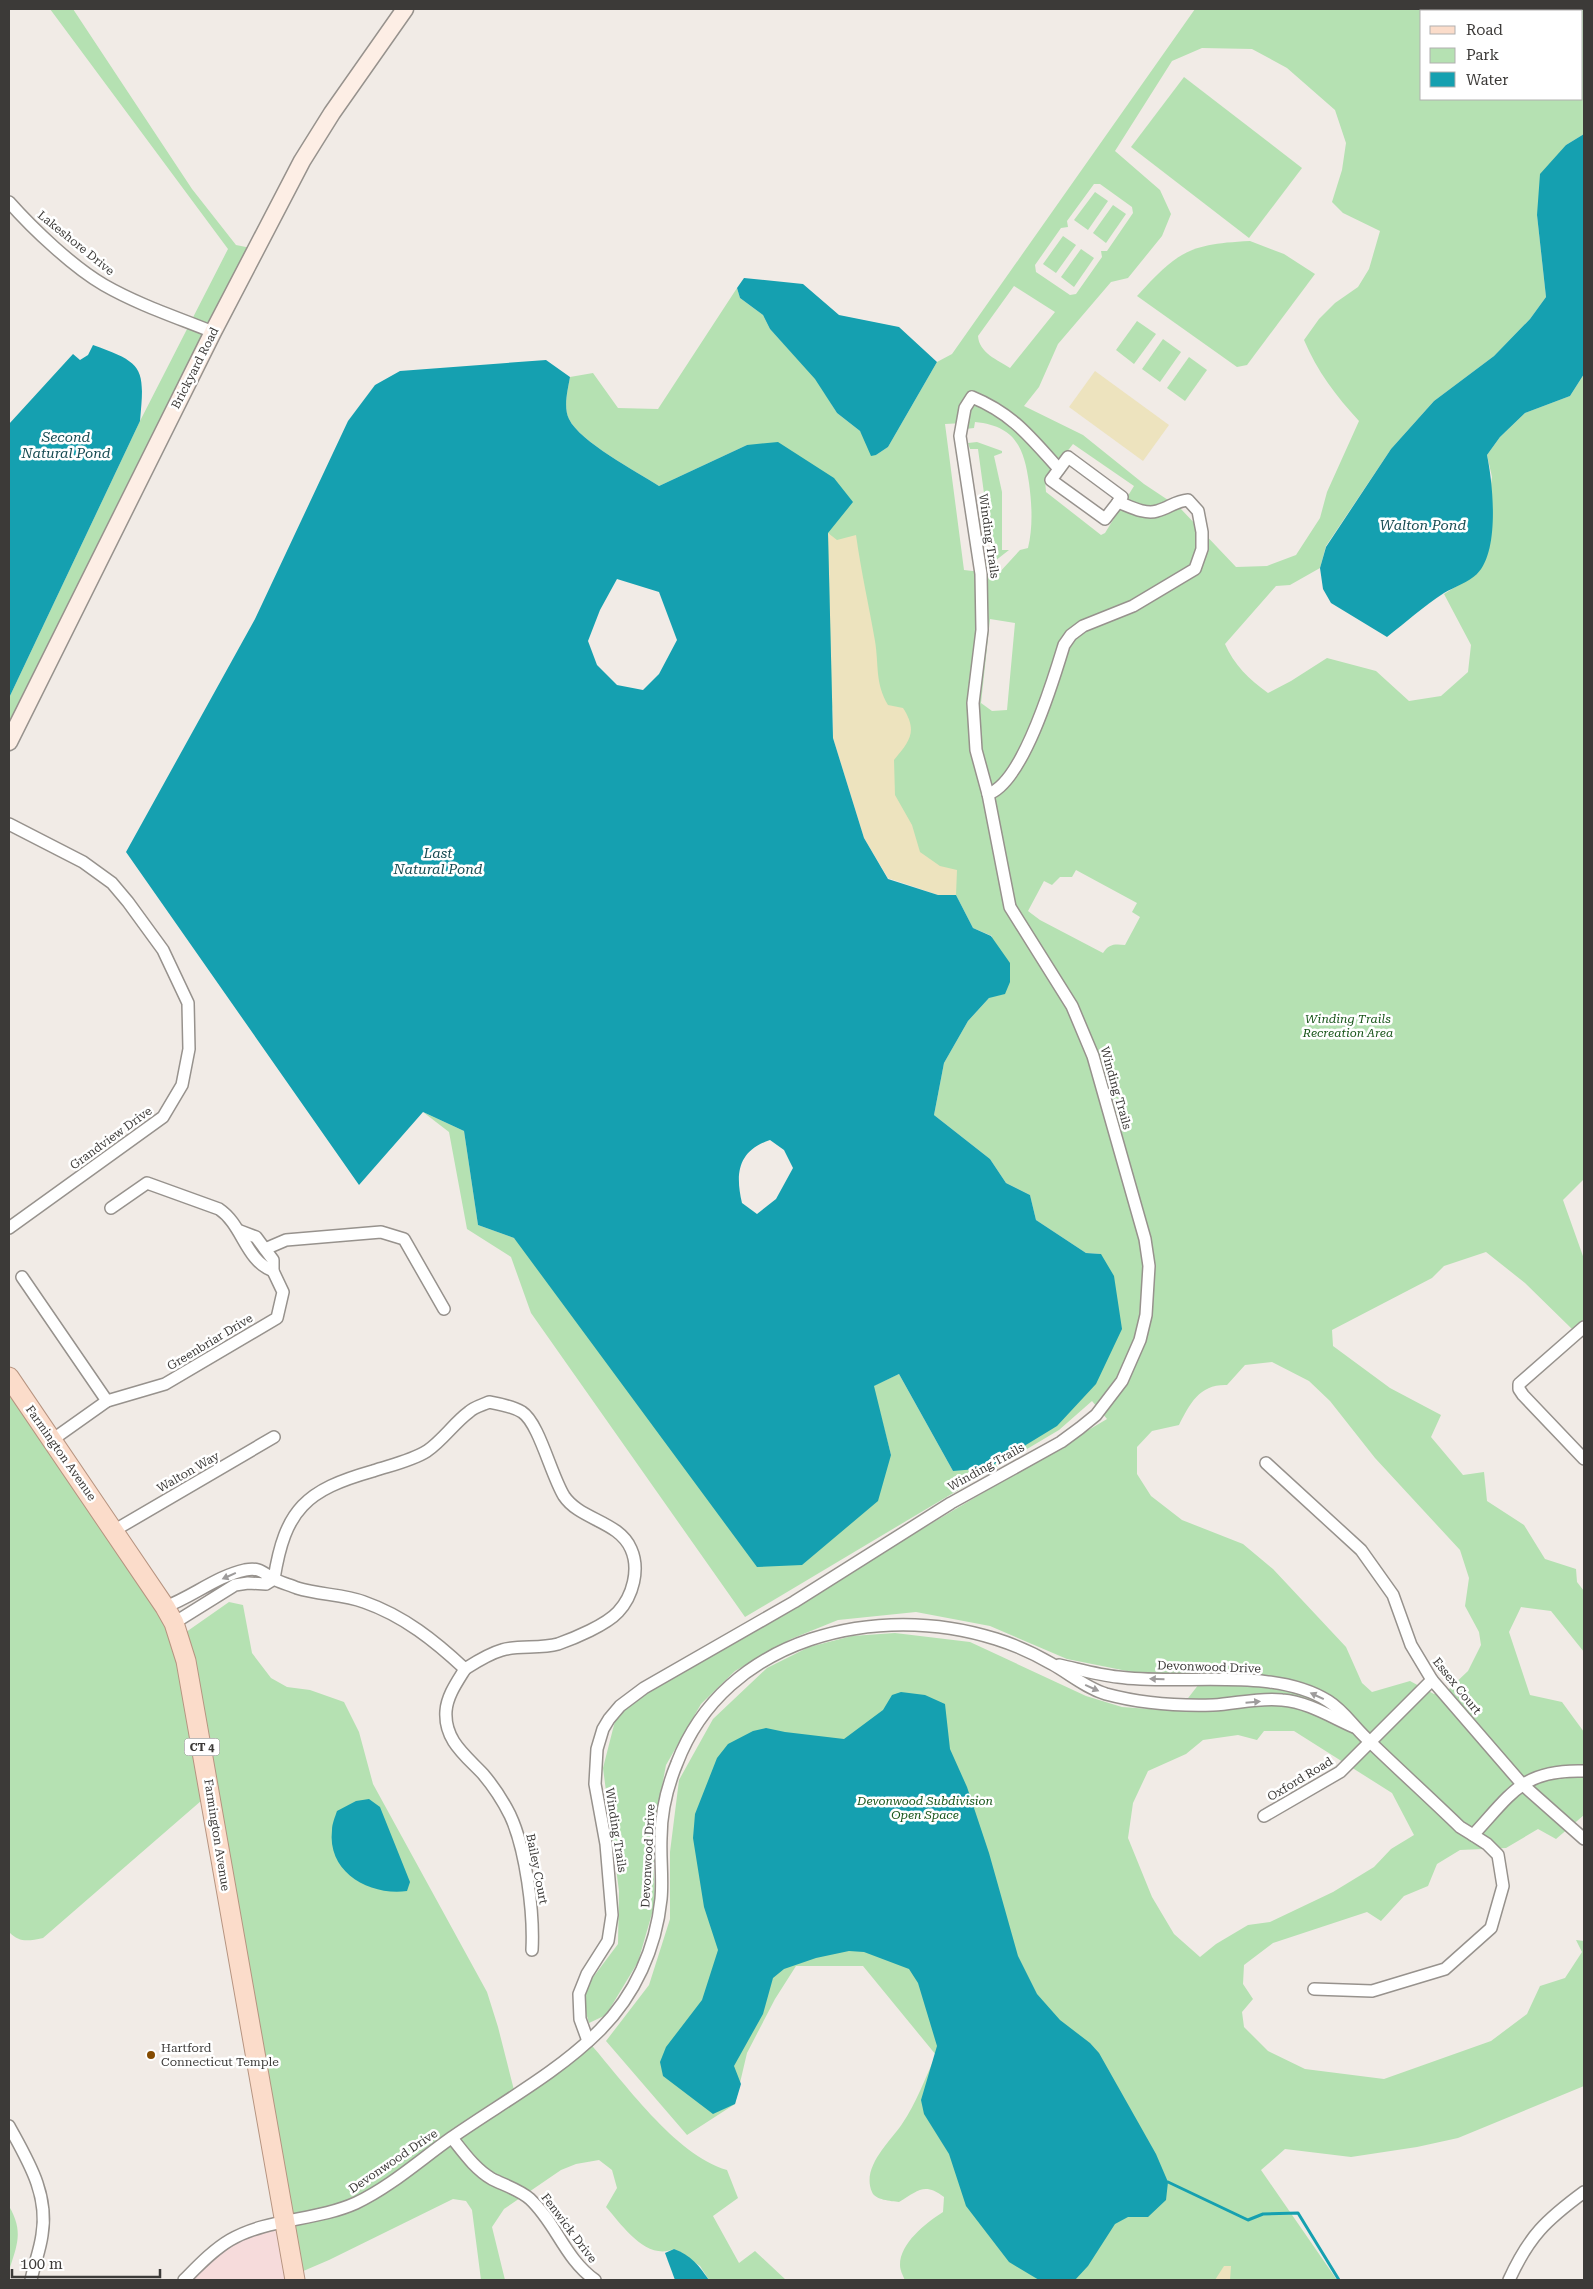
<svg xmlns="http://www.w3.org/2000/svg" width="1593" height="2289" font-family="'Roboto Serif',serif">
	<rect width="100%" height="100%" fill="#f1ebe6"/>
	<!-- commercial -->
	<polygon fill="#f6dbdb" points="284,2222 295,2280 184,2280 217,2250"/>
	<!-- green -->
	<g fill="#b5e1b2" fill-rule="evenodd">
		<polygon points="50,9 73,9 192,189 236,245 256,249 9,742 9,698 140,421 228,249"/>
		<path d="M1195,9H1584V134L1566,145L1537,215L1546,297L1530,319L1494,356L1434,401L1391,449L1326,546L1320,568L1290,585L1276,586L1225,644C1234,665 1249,679 1268,693L1291,681L1327,658L1376,671L1409,701L1441,696L1468,672L1471,645L1444,594L1387,637L1444,594L1478,573L1492,477L1487,455L1500,437L1525,413L1570,396L1584,374V1179L1563,1200L1584,1259V1319L1572,1329L1525,1283L1486,1252L1444,1266L1432,1278L1332,1330L1333,1346L1390,1388L1441,1415L1431,1437L1463,1475L1484,1472L1487,1501L1524,1525L1545,1559L1576,1569L1577,1582L1584,1591V1652L1551,1611L1521,1607L1509,1632L1530,1695L1562,1702L1584,1732V1815L1556,1839L1538,1829L1506,1848L1460,1850L1437,1864L1428,1886L1404,1896L1381,1921L1367,1912L1273,1943L1244,1965L1243,1984L1253,1999L1242,2012L1244,2027L1268,2051L1305,2069L1384,2079L1491,2041L1527,2014L1540,1986L1565,1978L1582,1952L1576,1940L1584,1941V2086L1458,2138L1417,2147L1351,2157L1285,2149L1261,2170L1337,2280H905C903,2276 900,2270 900,2265C900,2243 926,2223 943,2212L944,2197C924,2182 918,2191 899,2202C891,2201 875,2200 872,2192C861,2167 890,2142 902,2124C916,2104 925,2078 936,2055L863,1966H796L775,1999L747,2053L735,2104L687,2135L606,2041L649,1985L670,1919V1852L679,1780L713,1719L767,1668L809,1647L852,1636L895,1633L970,1642L1086,1696L1122,1707L1178,1711L1206,1675L1132,1672L1067,1659L990,1626L916,1612L838,1620L791,1639L735,1671L701,1704L666,1765L653,1835L655,1903L638,1962L606,2015L589,2023L583,2003L588,1984L618,1944L619,1891L603,1768L615,1721L626,1705L1107,1419L1092,1401L1059,1430L745,1617L531,1313L511,1257L467,1229L449,1132L423,1112L464,1131L478,1225L514,1238L891,1455L873,1386L899,1374L953,1471L1101,1254L1086,1253L1036,1220L1030,1195L1006,1183L990,1159L934,1115L944,1063L968,1021L989,998L992,936L973,928L956,895L888,878L747,445L659,486C636,471 580,442 569,419C563,407 568,389 570,377L593,373L618,408L658,409L737,288L740,298L763,315L770,329L816,379L837,413L860,431L876,455L888,447L937,362L952,354ZM1422,11H1582V99H1422ZM1202,48L1252,49L1287,68L1335,110L1346,143L1342,170L1332,202L1343,213L1380,231L1369,269L1358,287L1335,303L1319,319L1304,340C1317,371 1336,396 1359,421L1327,492L1320,518L1296,555L1267,566L1236,567L1180,508L1144,484L1083,435L1024,406L1039,387L1058,344L1111,282L1128,278L1162,236L1171,214L1160,190L1115,151L1172,61ZM1094,184H1100L1132,207L1133,213L1107,251H1101L1102,257L1076,294L1070,295L1036,272L1035,265L1061,228L1068,227L1067,221ZM1014,286L1055,312L1010,368C998,360 979,353 978,336ZM975,422C1015,426 1024,447 1029,483C1032,505 1033,527 1028,548L1020,550L998,574L964,570L945,424L964,423L965,429L974,428ZM1073,444L1134,486L1105,533L1101,535L1046,492L1045,480ZM990,619L1015,623L1007,710L992,711L981,703ZM1076,870L1137,903L1132,912L1140,917L1125,945C1114,944 1109,944 1103,953L1040,920L1028,911L1044,881L1052,885L1060,877H1072ZM1272,1362L1309,1381L1330,1401L1375,1458L1460,1550L1469,1578L1465,1606L1479,1632L1481,1645L1468,1671L1448,1690L1434,1694L1410,1681L1372,1692L1362,1683L1346,1647L1273,1569L1243,1544L1182,1520L1151,1496L1137,1474V1447L1152,1431L1179,1425C1190,1403 1200,1384 1227,1385L1245,1365ZM1264,1731H1294L1392,1793L1414,1835L1391,1849L1374,1867L1333,1892L1270,1922L1248,1925L1216,1944L1200,1957L1174,1934L1152,1897L1128,1838L1133,1803L1148,1771L1186,1754L1203,1740L1238,1735L1257,1740Z"/>
		<polygon points="1184,77 1302,168 1249,238 1131,147"/>
		<polygon points="1095,192 1108,201 1088,230 1074,220"/>
		<polygon points="1113,205 1126,214 1106,243 1093,233"/>
		<polygon points="1063,236 1076,245 1056,273 1043,264"/>
		<path d="M1250,241L1284,254L1315,274L1247,365L1237,367L1137,296C1178,251 1189,244 1250,241Z"/>
		<polygon points="1081,249 1094,258 1074,287 1061,277"/>
		<polygon points="1137,321 1156,334 1134,364 1116,350"/>
		<polygon points="1163,339 1181,352 1160,382 1142,369"/>
		<polygon points="1189,357 1207,370 1185,401 1167,388"/>
		<polygon points="977,442 1002,451 1002,453 994,456 1002,492 1002,550 1009,550 986,568 984,563 993,560 978,449 970,449 968,443"/>
		<path d="M9,1377L179,1637L229,1602L243,1605L252,1653L271,1678L287,1687L310,1690L344,1702L359,1732L373,1784L487,1992L498,2027L515,2094L588,2041C623,2081 675,2155 727,2170L738,2198L713,2216L739,2263L755,2251L786,2280H709L700,2266L674,2249C646,2261 622,2225 606,2207L617,2188L612,2170L599,2160L576,2164L561,2170L504,2209L492,2227L505,2280H481L472,2210L466,2201L453,2199L329,2260L294,2275L209,1794L43,1938C28,1941 20,1943 9,1932Z"/>
		<path d="M9,2206C24,2232 17,2245 9,2271Z"/>
	</g>
	<!-- sand -->
	<g fill="#ede3be">
		<polygon points="1095,371 1169,425 1143,461 1069,407"/>
		<path d="M828,533L837,540L856,535C861,571 869,606 875,641C879,666 875,683 888,705L903,708C918,731 910,741 894,760L895,795L912,825L920,852L940,866L957,870L956,895H938L888,878L864,838L833,738Z"/>
		<polygon points="1224,2266 1231,2266 1230,2280 1215,2280"/>
	</g>
	<!-- water -->
	<g fill="#15a0b0" fill-rule="evenodd">
		<path d="M1584,134V374L1570,396L1525,413L1500,437L1487,455C1493,484 1500,551 1477,574C1469,582 1454,587 1444,593C1424,606 1406,622 1387,637L1331,603L1323,589L1320,568L1326,547L1391,449L1434,401L1494,356L1530,319L1546,297L1537,215L1540,174L1566,145Z"/>
		<polygon points="744,278 803,284 839,315 899,327 937,362 888,447 876,455 871,456 860,431 837,413 815,379 770,329 763,315 740,298 737,288"/>
		<path d="M93,345C144,363 145,368 140,421L9,698V424L73,354L80,360L88,355Z"/>
		<path d="M546,360L570,377C568,389 563,407 569,419C580,442 636,471 659,486L747,445L778,442L834,478L853,502L828,533L833,738L864,838L888,879L938,895H956L973,928L991,936L1010,963V982L1005,994L989,998L968,1021L944,1063L934,1115L990,1159L1006,1183L1030,1195L1036,1220L1086,1253L1101,1254L1114,1276L1122,1329L1096,1384L1057,1426L988,1468L953,1471L899,1374L874,1386L891,1455L878,1501L802,1565L757,1567L514,1238L478,1225L464,1131L423,1112L359,1185L126,852L255,619L348,421L375,385L400,371ZM617,579L659,592L677,640L659,674L643,690L617,685L597,665L588,641L600,610ZM770,1140L784,1150L793,1168L776,1199L757,1214L742,1203C735,1173 738,1151 770,1140Z"/>
		<polygon points="901,1692 925,1695 945,1704 950,1749 967,1787 989,1853 1018,1956 1037,1994 1060,2020 1090,2043 1099,2053 1156,2154 1168,2182 1166,2200 1148,2217 1128,2217 1115,2224 1088,2266 1075,2280 1039,2280 1009,2262 966,2206 949,2154 924,2114 921,2100 937,2046 918,1983 909,1969 864,1952 849,1951 816,1958 784,1969 773,1978 763,2014 734,2066 741,2084 735,2104 713,2114 663,2076 660,2062 666,2047 702,2000 718,1950 704,1907 693,1838 695,1814 717,1758 728,1744 753,1731 766,1728 785,1732 844,1739 883,1710 892,1695"/>
		<path d="M369,1799L380,1807L410,1882L407,1891C370,1896 327,1873 332,1830C332,1824 335,1817 337,1811L356,1801Z"/>
		<path d="M674,2249C691,2255 699,2266 709,2280H675L665,2253Z"/>
	</g>
	<g fill="none" stroke-linecap="round" stroke-linejoin="round">
		<!-- stream -->
		<polyline stroke="#15a0b0" stroke-width="3" points="1168,2182 1248,2220 1263,2214 1298,2213 1339,2280"/>
		<!-- street casing -->
		<g stroke="#97928d" stroke-width="14">
			<g id="street">
				<path d="M9,202C33,229 73,267 104,285C139,305 176,317 213,332"/>
				<polygon points="1068,457 1122,497 1105,519 1051,480"/>
				<path d="M988,794C1023,783 1054,678 1064,645L1071,635L1083,626L1133,606L1195,569L1202,549V532L1198,511L1188,500C1175,501 1169,508 1157,511C1145,515 1129,506 1118,502"/>
				<polyline points="9,824 83,862 112,883 128,902 163,950 188,1003 189,1049 182,1085 163,1117 9,1228"/>
				<path d="M111,1208L147,1183L219,1209C243,1225 245,1260 273,1271"/>
				<polyline points="265,1249 286,1240 381,1232 404,1239 444,1309"/>
				<polyline points="22,1277 107,1401"/>
				<polyline points="1584,1327 1519,1384 1519,1389 1523,1395 1584,1459"/>
				<polyline points="52,1440 107,1401 165,1384 277,1318 283,1292 273,1271 273,1260 256,1237 240,1231"/>
				<polyline points="1266,1463 1361,1550 1393,1595 1411,1645 1432,1680 1522,1784 1584,1839"/>
				<polyline points="115,1530 274,1437"/>
				<path d="M165,1607C192,1597 217,1576 245,1570C262,1567 263,1574 276,1580C282,1583 290,1585 297,1588C319,1595 343,1594 364,1602C404,1616 435,1641 465,1669C476,1662 488,1654 502,1650C518,1645 540,1649 558,1644C575,1638 606,1625 618,1612C633,1596 640,1569 631,1549C619,1521 580,1520 564,1496C551,1475 539,1423 522,1412C512,1406 500,1404 489,1402C483,1405 474,1407 469,1412C454,1423 443,1440 427,1451C411,1461 391,1465 373,1471C306,1490 285,1509 274,1579L266,1584L248,1583L235,1585L174,1623"/>
				<path d="M1059,1665C1078,1669 1098,1675 1118,1677C1181,1686 1273,1666 1328,1701C1344,1711 1353,1726 1366,1738C1397,1768 1429,1797 1460,1827L1473,1835C1512,1793 1523,1769 1584,1771"/>
				<path d="M465,1669C457,1682 447,1696 446,1711C444,1740 465,1755 483,1774C494,1787 503,1801 510,1815C526,1849 534,1913 532,1950"/>
				<polyline points="1264,1816 1340,1772 1432,1680"/>
				<polyline points="1314,1989 1372,1991 1445,1969 1491,1928 1503,1886 1498,1855 1487,1844 1473,1835"/>
				<path d="M588,2041L580,2019L579,1994L587,1974L608,1941L612,1915L606,1844L595,1784L597,1749L603,1729L609,1719L620,1706L644,1688L794,1602L951,1503L1061,1442L1080,1428L1096,1415L1122,1381L1140,1340L1146,1315L1149,1266L1145,1239L1093,1056L1072,1006L1010,907L988,794L976,750L973,703L982,630L981,574L960,436L965,408L972,397C1013,414 1030,437 1059,469"/>
				<path d="M9,2126C28,2161 49,2194 42,2235C40,2250 34,2265 31,2280"/>
				<path d="M452,2138C464,2153 475,2169 492,2179C504,2185 520,2190 530,2199C556,2223 565,2259 595,2280"/>
				<path d="M184,2280C198,2266 213,2250 230,2240C268,2218 316,2221 356,2203C390,2187 420,2160 451,2138C501,2103 557,2073 600,2030C635,1995 656,1948 661,1899C663,1879 660,1858 661,1838C661,1812 667,1787 677,1763C725,1637 878,1601 996,1639C1015,1645 1035,1654 1052,1664C1070,1674 1086,1688 1106,1694C1139,1703 1179,1706 1213,1705C1235,1704 1260,1697 1282,1700C1308,1702 1331,1717 1354,1727"/>
				<path d="M1509,2280C1529,2236 1546,2220 1584,2192"/>
			</g>
		</g>
		<!-- secondary casing -->
		<g stroke="#97928d" stroke-width="19">
			<polyline id="secondary" points="9,742 213,332 302,161 332,113 405,9"/>
		</g>
		<!-- primary casing -->
		<g stroke="#b69480" stroke-width="21">
			<polyline id="primary" points="9,1377 165,1607 174,1623 186,1661 295,2280"/>
		</g>
		<!-- street -->
		<use href="#street" stroke="#fff" stroke-width="11"/>
		<!-- secondary -->
		<use href="#secondary" stroke="#fdeee5" stroke-width="16"/>
		<!-- primary -->
		<use href="#primary" stroke="#fbdcca" stroke-width="19"/>
	</g>
	<!-- one-way arrows -->
	<defs><path id="oneway-solid" d="M-6-.8H1V-3.2L6.5 0L1 3.2V.8H-6Z" transform="scale(1.25)"/></defs>
	<g fill="#9e9c9c">
		<use href="#oneway-solid" transform="translate(229 1576) rotate(156)"/>
		<use href="#oneway-solid" transform="translate(1157 1679) rotate(-178)"/>
		<use href="#oneway-solid" transform="translate(1092 1688) rotate(24)"/>
		<use href="#oneway-solid" transform="translate(1317 1696) rotate(-155)"/>
		<use href="#oneway-solid" transform="translate(1253 1702) rotate(-5)"/>
	</g>
	<!-- markers -->
	<circle fill="#854b01" stroke="#fff" stroke-width="2" cx="151" cy="2055" r="5"/>
	<g text-anchor="middle" stroke-width="5" stroke-linejoin="round" paint-order="stroke">
		<!-- shield labels -->
		<rect fill="#fff" stroke="#767574" stroke-width="1" x="184.5" y="1738.5" width="35" height="17" rx="4"/>
		<g font-size="11" font-weight="bold" fill="#3c3a38">
			<text x="202" y="1751">CT 4</text>
		</g>
		<!-- street labels -->
		<g font-size="12" fill="#3c3a38" stroke="#fff">
			<text transform="translate(76 243) rotate(39)" y="4">Lakeshore Drive</text>
			<text transform="translate(195 368) rotate(-63)" y="4">Brickyard Road</text>
			<text transform="translate(989 536) rotate(82)" y="4">Winding Trails</text>
			<text transform="translate(1116 1088) rotate(74)" y="4">Winding Trails</text>
			<text transform="translate(111 1138) rotate(-36)" y="4">Grandview Drive</text>
			<text transform="translate(210 1342) rotate(-31)" y="4">Greenbriar Drive</text>
			<text transform="translate(61 1453) rotate(55)" y="4">Farmington Avenue</text>
			<text transform="translate(986 1467) rotate(-29)" y="4">Winding Trails</text>
			<text transform="translate(188 1472) rotate(-30)" y="4">Walton Way</text>
			<text transform="translate(1209 1667) rotate(2)" y="4">Devonwood Drive</text>
			<text transform="translate(1457 1686) rotate(51)" y="4">Essex Court</text>
			<text transform="translate(1300 1779) rotate(-31)" y="4">Oxford Road</text>
			<text transform="translate(616 1830) rotate(81)" y="4">Winding Trails</text>
			<text transform="translate(217 1835) rotate(81)" y="4">Farmington Avenue</text>
			<text transform="translate(648 1856) rotate(-87)" y="4">Devonwood Drive</text>
			<text transform="translate(537 1869) rotate(79)" y="4">Bailey Court</text>
			<text transform="translate(393 2161) rotate(-34)" y="4">Devonwood Drive</text>
			<text transform="translate(569 2228) rotate(53)" y="4">Fenwick Drive</text>
		</g>
		<!-- park labels -->
		<g font-size="12" font-style="italic" fill="#175418" stroke="#fff">
			<text x="1348" y="1023">Winding Trails<tspan x="1348" dy="14">Recreation Area</tspan></text>
			<text x="925" y="1805">Devonwood Subdivision<tspan x="925" dy="14">Open Space</tspan></text>
		</g>
		<!-- poi labels -->
		<g font-size="12" fill="#3c3a38" stroke="#fff" text-anchor="start">
			<text x="161" y="2052">Hartford<tspan x="161" dy="14">Connecticut Temple</tspan></text>
		</g>
		<!-- water labels -->
		<g font-size="14" font-style="italic" fill="#154a51" stroke="#fff">
			<text x="66" y="442">Second<tspan x="66" dy="16">Natural Pond</tspan></text>
			<text x="1423" y="530">Walton Pond</text>
			<text x="438" y="858">Last<tspan x="438" dy="16">Natural Pond</tspan></text>
		</g>
	</g>
	<!-- border -->
	<rect width="1593" height="2289" fill="none" stroke="#3c3a38" stroke-width="20"/>
	<!-- legend -->
	<rect x="1420" y="10" width="162" height="90" fill="#ffffff" stroke="#b1b0af"/>
	<rect x="1430" y="26" width="25" height="8" fill="#fbdcca" stroke="#b1b0af"/>
	<text x="1466" y="35" font-size="15" fill="#3c3a38">Road</text>
	<rect x="1430" y="48" width="25" height="15" fill="#b5e1b2" stroke="#b1b0af"/>
	<text x="1466" y="60" font-size="15" fill="#3c3a38">Park</text>
	<rect x="1430" y="72" width="25" height="15" fill="#15a0b0" stroke="#b1b0af"/>
	<text x="1466" y="85" font-size="15" fill="#3c3a38">Water</text>
	<!-- scale -->
	<path d="M12 2269v8h148v-8" fill="none" stroke="#3c3a38" stroke-width="2.5"/>
	<text x="20" y="2269" font-size="15" fill="#3c3a38" stroke="#ffffff" stroke-width="4" paint-order="stroke">100 m</text>
</svg>
